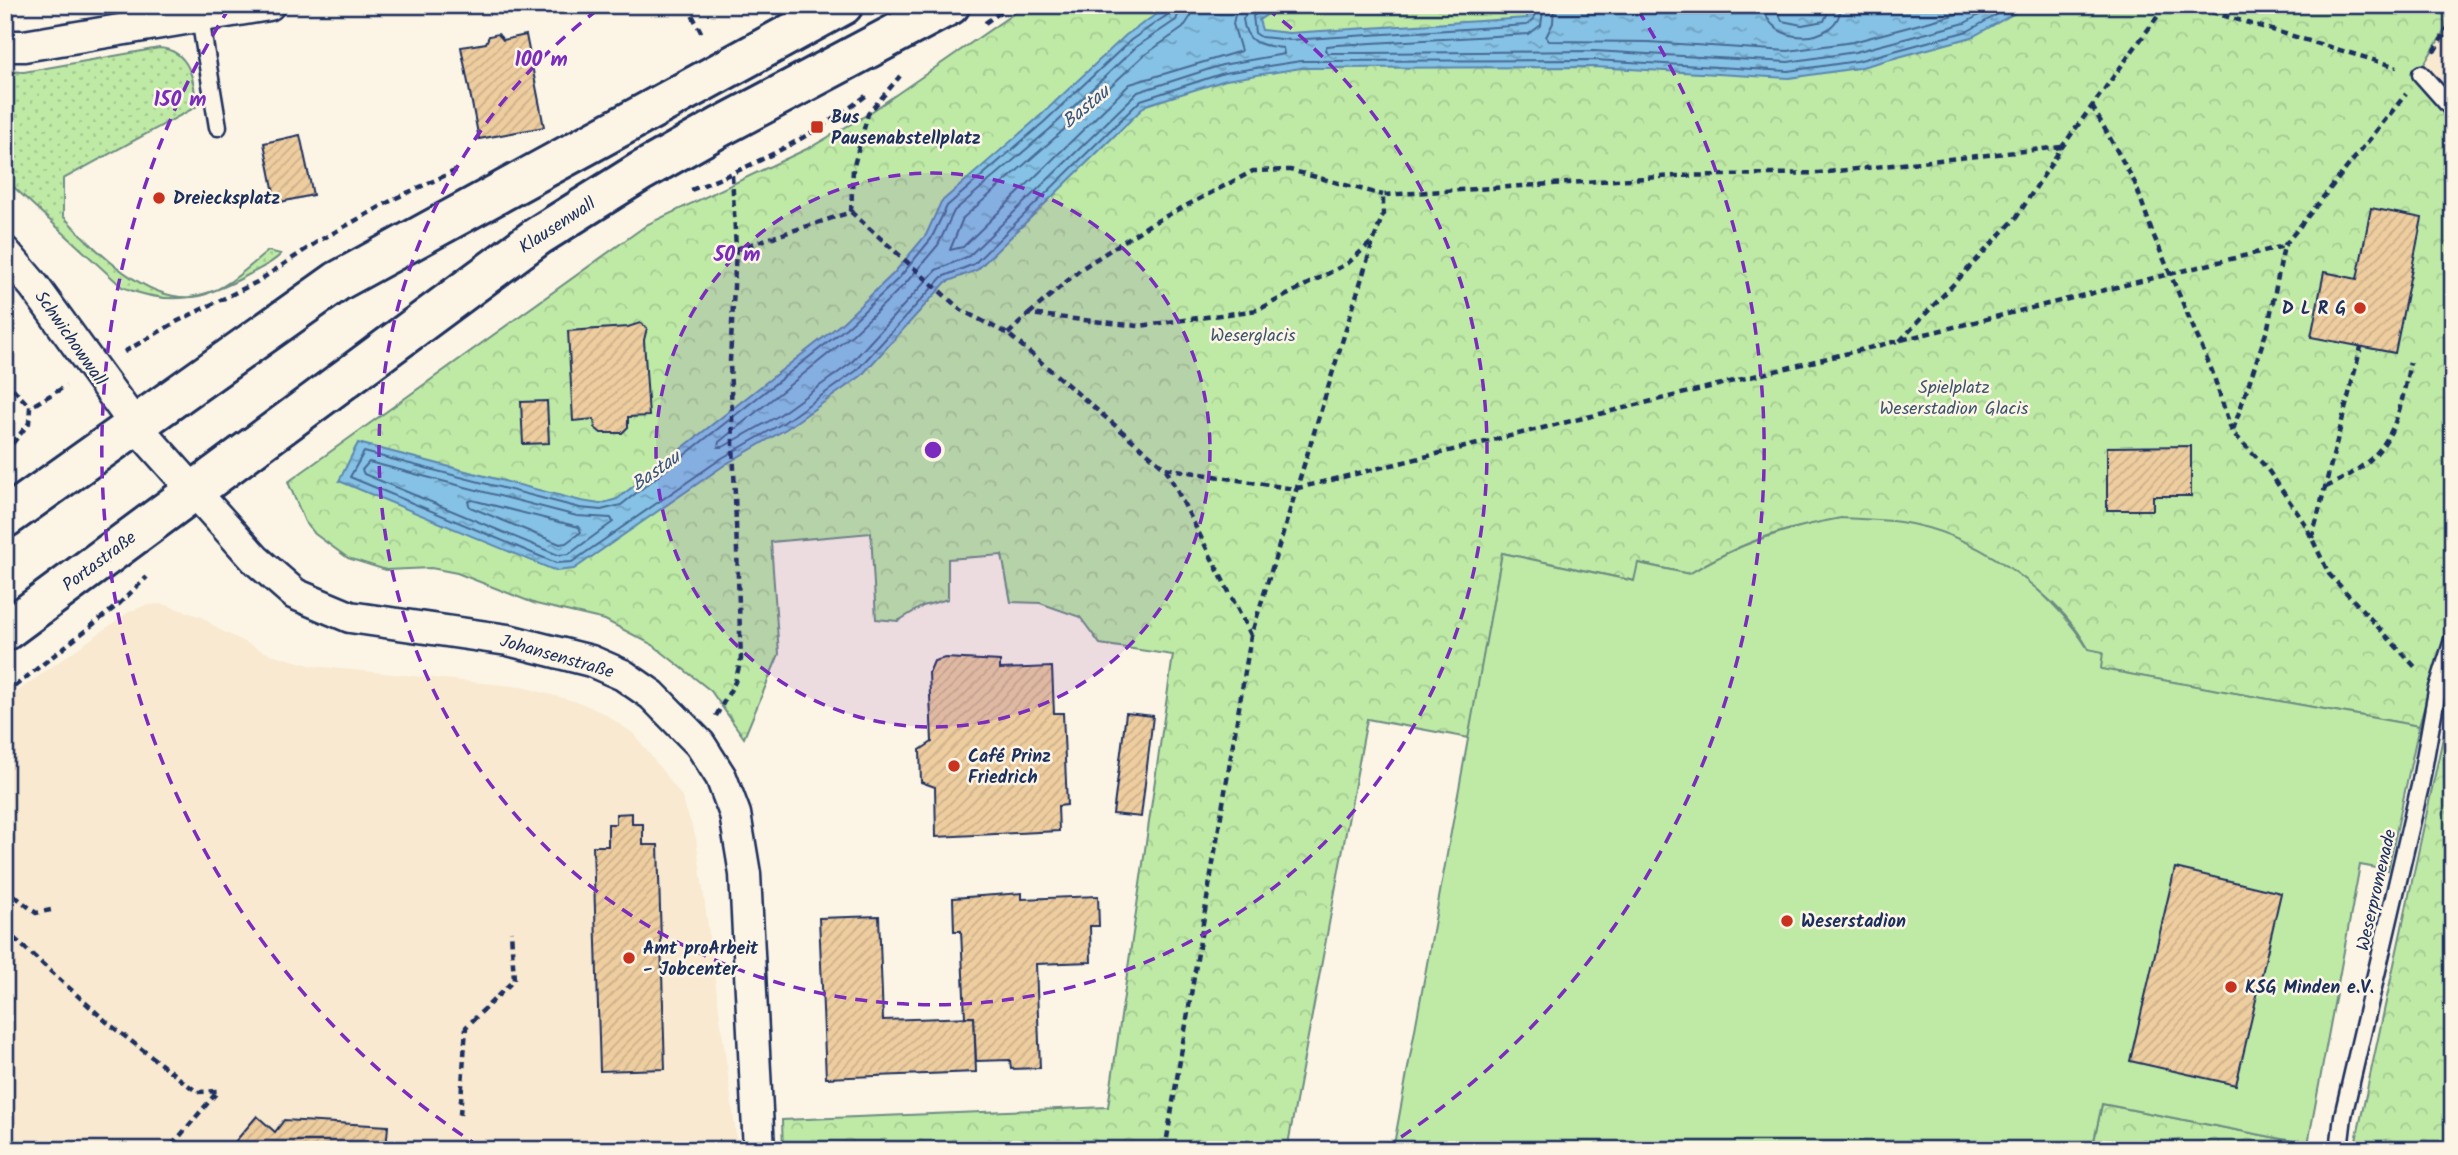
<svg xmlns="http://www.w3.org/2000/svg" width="2458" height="1155" font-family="Kalam,sans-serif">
	<defs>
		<pattern id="grass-dots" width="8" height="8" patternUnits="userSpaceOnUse" patternTransform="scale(1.75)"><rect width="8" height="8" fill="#bfeaa6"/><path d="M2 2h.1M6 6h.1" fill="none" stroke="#a4c991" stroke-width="1.8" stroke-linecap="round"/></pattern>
		<pattern id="park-crowns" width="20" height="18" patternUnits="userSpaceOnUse" patternTransform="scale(1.75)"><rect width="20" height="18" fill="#bfeaa6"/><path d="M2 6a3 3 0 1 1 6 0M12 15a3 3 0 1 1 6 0" fill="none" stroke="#a4c991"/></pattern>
		<pattern id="water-ripples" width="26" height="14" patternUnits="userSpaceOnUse" patternTransform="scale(1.75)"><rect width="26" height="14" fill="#86c2e5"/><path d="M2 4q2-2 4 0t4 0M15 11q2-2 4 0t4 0" fill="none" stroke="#6d9ebd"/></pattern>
		<pattern id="building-hatch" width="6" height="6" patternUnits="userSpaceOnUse" patternTransform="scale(1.75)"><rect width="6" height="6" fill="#eecd9f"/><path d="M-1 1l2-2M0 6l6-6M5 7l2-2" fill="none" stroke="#ccb08b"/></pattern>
	</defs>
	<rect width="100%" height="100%" fill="#fcf5e5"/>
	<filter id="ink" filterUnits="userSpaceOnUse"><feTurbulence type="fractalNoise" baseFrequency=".0143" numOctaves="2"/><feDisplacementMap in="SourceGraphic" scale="14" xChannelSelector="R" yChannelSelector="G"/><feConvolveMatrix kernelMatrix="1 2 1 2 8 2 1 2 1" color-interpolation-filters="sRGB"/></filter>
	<g filter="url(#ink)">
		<!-- built -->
		<g fill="#f8e9d0">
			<polygon points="2453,17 2453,96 2424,64"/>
			<polygon points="163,604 202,617 218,629 267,653 313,666 522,687 581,703 605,714 634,734 681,795 696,838 738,1150 5,1150 5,700 129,612 146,605"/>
		</g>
		<!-- grass -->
		<path fill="url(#grass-dots)" stroke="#6d8c82" stroke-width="2" d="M159,48C190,50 195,81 196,107L63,179V216C93,248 149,307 200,296C225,290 249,267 268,251L281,254C273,263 259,269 248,275C204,299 171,307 122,287L5,179V71L24,72Z"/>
		<!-- park -->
		<g fill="url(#park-crowns)" stroke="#6d8c82" stroke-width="2">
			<path d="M1026,5H2453V17L2424,64L2453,105V608L2419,726L2100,669C2092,656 2085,641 2075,628C2055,601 2027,580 1999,563C1895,498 1791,511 1689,574L1639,563L1635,581L1502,553L1469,738L1367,719L1287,1150H783L782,1120L1108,1107L1173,655L1100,644L1080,617L1040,603L1011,602L1002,555L948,559V599L923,606L898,621L876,619L871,533L771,542L779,654L744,738L711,691L653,645L605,620L536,604L457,573L431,568L386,570L348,558L315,534L305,522L288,482L648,224L811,147L868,114Z"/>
			<polygon points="2453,691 2453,1150 2354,1150"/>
			<polygon points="2102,1104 2308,1144 2335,1150 2092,1150"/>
		</g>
		<!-- garden -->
		<path fill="#bfeaa6" stroke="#6d8c82" stroke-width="2" d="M1841,518C1860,519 1880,519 1900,522C1974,533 2050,587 2088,649L2103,652L2101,669L2419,726L2388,870L2360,865L2308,1144L2102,1104L2092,1150H1393L1502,553L1634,581L1638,563L1689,574C1737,544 1785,528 1841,518Z"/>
		<!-- water -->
		<polygon fill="url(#water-ripples)" stroke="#5b87af" stroke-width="2" points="1170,5 1294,5 1271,12 1259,20 1262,30 1289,33 1527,18 1528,7 1523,5 1760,5 1802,10 1855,5 2029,5 1972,37 1858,68 1789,78 1594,67 1301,68 1226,80 1146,105 977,270 946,282 861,376 786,429 726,464 574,569 556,571 339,481 358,443 581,501 600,504 617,499 842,323 894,273 926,235 941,202 1039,117 1126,35"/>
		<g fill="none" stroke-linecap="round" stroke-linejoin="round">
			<!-- shore -->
			<g stroke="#466a94" stroke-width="2">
				<polyline points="1173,5 1170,13 1131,40 1044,122 947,206 931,239 899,278 846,328 621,505 601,510 580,508 364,452 350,477 556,563 572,562 722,458 783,423 856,371 942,277 974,264 1141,100 1224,73 1301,61 1594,60 1788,71 1857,61 1968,31 2014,5"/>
				<path d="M1182,5L1176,20L1136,47L1050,129L954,211L938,245L905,284L853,334L719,442L718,447H723L778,416L850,364L936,270L969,256L1138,92L1222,65L1284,54L1283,48C1261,45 1246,45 1243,19L1252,5"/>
				<polyline points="1192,5 1191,16 1183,28 1143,56 1057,136 963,218 950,250 963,247 1130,84 1241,51 1233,24 1237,5"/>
				<polyline points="1269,5 1253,16 1255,33 1261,37 1290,40 1527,25 1534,19 1535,5"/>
				<polyline points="1544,5 1541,25 1529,34 1337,45 1327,46 1325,50 1328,53 1365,53 1594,51 1788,62 1855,52 1965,23 1997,5"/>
				<polyline points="1554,5 1553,23 1546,37 1549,41 1648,42 1788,51 1853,42 1961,13 1975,5"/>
				<path d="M1764,5C1766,47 1840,47 1841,5"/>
				<polyline points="1775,5 1782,21 1802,25 1824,21 1831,5"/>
				<polygon points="369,462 577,516 611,518 613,522 569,554 558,555 364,474 362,470"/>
				<polygon points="472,500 579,527 581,532 566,543 560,544 470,507 468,502"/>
			</g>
		</g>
		<!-- building -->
		<g fill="url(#building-hatch)" stroke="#1b2f5e" stroke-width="2">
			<polygon points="498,34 503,40 526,35 544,127 479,139 461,47 486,43 489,36"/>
			<polygon points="300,135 313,195 276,203 264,143"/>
			<polygon points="2371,208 2422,218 2395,353 2311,337 2324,272 2357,279"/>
			<polygon points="640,323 647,328 644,340 649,416 628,417 628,427 622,433 601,433 595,428 594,419 573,421 568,331 628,327"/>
			<polygon points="547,401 549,443 523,444 521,402"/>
			<polygon points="2191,446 2191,496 2153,496 2153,510 2107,510 2107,447"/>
			<polygon points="945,658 1000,661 1000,669 1052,667 1054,713 1063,713 1067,805 1058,806 1059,831 936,837 935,787 921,782 920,750 932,742 929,673 934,661"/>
			<polygon points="1126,713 1153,716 1141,817 1113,814"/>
			<polygon points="632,813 632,824 643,824 643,845 658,845 665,1069 600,1071 593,846 608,846 608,824 616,824 616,814"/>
			<polygon points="2175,868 2281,893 2236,1085 2130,1061"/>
			<polygon points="1022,893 1022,899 1098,896 1099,926 1090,926 1091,962 1036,964 1040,1068 1011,1069 1010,1060 976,1061 974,1017 965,1017 961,931 954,931 953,898"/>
			<polygon points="879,916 883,1020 974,1017 976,1072 826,1078 819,918"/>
			<polygon points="257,1116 275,1132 284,1120 388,1126 386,1150 228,1150"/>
		</g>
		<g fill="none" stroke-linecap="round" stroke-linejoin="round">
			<!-- lane casing -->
			<g stroke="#1b2f5e" stroke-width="21">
				<g id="lane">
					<polyline points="200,18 218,127"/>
					<polyline points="2421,74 2453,110"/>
					<polyline points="2339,1150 2343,1116 2420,786 2437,691 2453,640"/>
				</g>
			</g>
			<!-- street casing -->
			<g stroke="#1b2f5e" stroke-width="35">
				<g id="street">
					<polyline points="5,46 24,46 269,5"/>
					<polyline points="5,252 34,286 135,425 255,559 295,594 350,617 508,640 591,661 623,675 652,695 700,744 721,777 735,814 745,874 759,1150"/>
				</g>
			</g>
			<!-- secondary casing -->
			<g stroke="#1b2f5e" stroke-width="44">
				<g id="secondary">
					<polyline points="5,518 338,281 843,5"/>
					<polyline points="5,631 538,236 640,172 720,127 950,5"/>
				</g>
			</g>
			<!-- path -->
			<g stroke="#1b2f5e" stroke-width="4.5" stroke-dasharray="7 5" stroke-linecap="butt">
				<polyline points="687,5 703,36"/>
				<polyline points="2188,5 2397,67"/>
				<polyline points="985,23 1011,5"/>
				<polyline points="2434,52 2453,19"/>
				<polyline points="2092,106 2135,183 2153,234 2212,371 2232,432 2266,467 2305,524 2329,574 2417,669"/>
				<path d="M691,190C754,166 813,136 867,95"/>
				<polyline points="851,212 853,169 868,114 900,76"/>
				<polyline points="736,249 851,212 961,310 1008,334 1165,468 1294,489 2284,246"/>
				<polyline points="1029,314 1081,269 1149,225 1253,171 1290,170 1383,195"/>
				<polyline points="1008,334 1029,314 1139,326 1258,310 1348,263 1374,240 1383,214 1383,195 1676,176 1818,173 2062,147"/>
				<polyline points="1900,341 2016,218 2062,147 2166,5"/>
				<polyline points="124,352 178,321 257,282 317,242 396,198 457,170"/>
				<polyline points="5,380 30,407"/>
				<polyline points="2233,430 2268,327 2284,246 2406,94"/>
				<polyline points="5,453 29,423 30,407 66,386"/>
				<polyline points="1166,469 1251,635"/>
				<path d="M2326,487C2391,457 2397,428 2410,362"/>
				<polyline points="2312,538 2361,347"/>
				<polyline points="5,694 119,604 147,577"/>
				<polyline points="716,716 735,682 741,659 730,361 736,249 732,174"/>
				<polyline points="5,888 36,913 51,910"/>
				<polyline points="5,930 109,1024 197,1092 218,1091 168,1150"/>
				<polyline points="460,1115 466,1027 514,980 511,931"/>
				<polyline points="1165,1150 1251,636 1373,242"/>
			</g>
			<!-- lane -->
			<use href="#lane" stroke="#fcf5e5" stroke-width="16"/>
			<!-- street -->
			<use href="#street" stroke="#fcf5e5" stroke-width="30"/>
			<!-- secondary -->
			<use href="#secondary" stroke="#fcf5e5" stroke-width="38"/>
		</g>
	</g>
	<!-- distance rings -->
	<circle cx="933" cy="450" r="277" fill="#7b2cbf" fill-opacity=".12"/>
	<g fill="none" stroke="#7b2cbf" stroke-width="3.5" stroke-dasharray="12 9">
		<circle cx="933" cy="450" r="277"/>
		<path d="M1266 8A554 554 0 1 1 600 8"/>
		<path d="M480 1147A831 831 0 0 1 228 10M1638 10A831 831 0 0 1 1386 1147"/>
	</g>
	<!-- markers -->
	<g fill="#c8321e" stroke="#fcf5e5" stroke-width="2.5">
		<rect x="810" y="120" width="14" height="14" rx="3.5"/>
		<circle cx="159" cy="198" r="7"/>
		<circle cx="2360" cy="308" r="7"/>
		<circle cx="954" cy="766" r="7"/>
		<circle cx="1787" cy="921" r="7"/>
		<circle cx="629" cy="958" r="7"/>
		<circle cx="2231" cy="987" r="7"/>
	</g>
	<g text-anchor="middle" stroke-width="5" stroke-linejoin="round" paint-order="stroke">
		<!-- poi labels -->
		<g font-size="18" font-weight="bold" fill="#1b2f5e" stroke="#fcf5e5" text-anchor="start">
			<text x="831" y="123">Bus<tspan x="831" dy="21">Pausenabstellplatz</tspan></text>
			<text x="173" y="204">Dreiecksplatz</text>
			<text x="2346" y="314" text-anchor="end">D L R G</text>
			<text x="968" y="762">Café Prinz<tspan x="968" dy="21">Friedrich</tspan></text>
			<text x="1801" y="927">Weserstadion</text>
			<text x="643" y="954">Amt proArbeit<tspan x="643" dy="21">- Jobcenter</tspan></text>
			<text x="2245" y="993">KSG Minden e.V.</text>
		</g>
		<!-- street labels -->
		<g font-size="18" fill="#1b2f5e" stroke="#fcf5e5">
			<text transform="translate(557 225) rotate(-33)" y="6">Klausenwall</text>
			<text transform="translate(71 338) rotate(55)" y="6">Schwichowwall</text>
			<text transform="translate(99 561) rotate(-37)" y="6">Portastraße</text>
			<text transform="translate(557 656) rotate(16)" y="6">Johansenstraße</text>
			<text transform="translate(2376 890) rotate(-77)" y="6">Weserpromenade</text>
		</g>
		<!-- park labels -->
		<g font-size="18" fill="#3c546c" stroke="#fcf5e5">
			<text x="1253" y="341">Weserglacis</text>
			<text x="1954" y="393">Spielplatz<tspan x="1954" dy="21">Weserstadion Glacis</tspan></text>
		</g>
		<!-- water labels -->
		<g font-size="19" font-style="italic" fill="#365480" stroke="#fcf5e5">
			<text transform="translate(1085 106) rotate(-40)" y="7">Bastau</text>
			<text transform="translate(655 470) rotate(-35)" y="7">Bastau</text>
		</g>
	</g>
	<circle cx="933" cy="450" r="10" fill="#7b2cbf" stroke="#fcf5e5" stroke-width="3.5"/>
	<g font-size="21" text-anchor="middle" font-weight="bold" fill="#7b2cbf" stroke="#fcf5e5" stroke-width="5" stroke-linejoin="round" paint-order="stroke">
		<text x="541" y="66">100 m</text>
		<text x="180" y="106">150 m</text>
		<text x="737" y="261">50 m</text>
	</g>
	<!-- margin -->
	<rect width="2458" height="1155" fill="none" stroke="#fcf5e5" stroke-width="28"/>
	<rect x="14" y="14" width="2430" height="1127" fill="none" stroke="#1b2f5e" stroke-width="2.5" filter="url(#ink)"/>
</svg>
